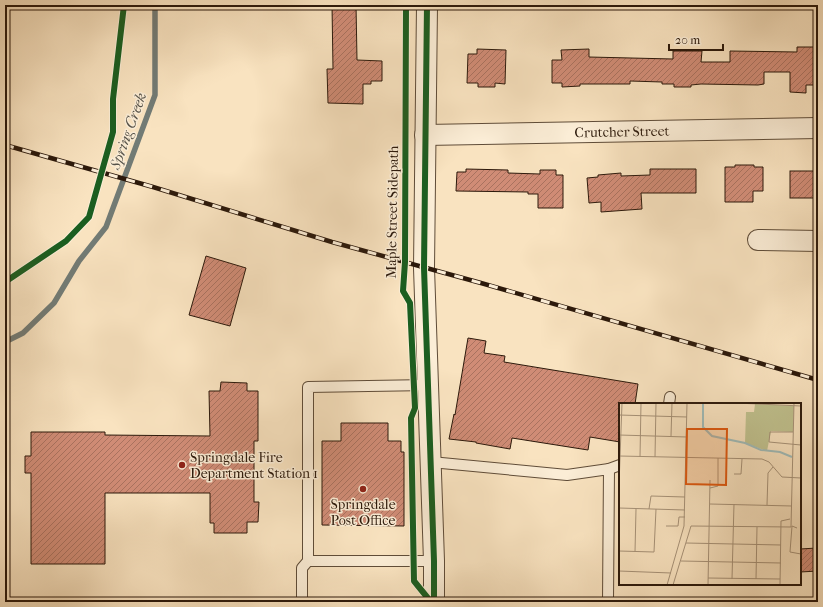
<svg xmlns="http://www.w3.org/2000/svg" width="823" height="607" font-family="'IM FELL French Canon',serif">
	<defs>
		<pattern id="building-hatch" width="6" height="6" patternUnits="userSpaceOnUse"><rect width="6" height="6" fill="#d08c76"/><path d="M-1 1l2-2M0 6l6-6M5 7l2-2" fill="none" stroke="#a9725f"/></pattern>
	</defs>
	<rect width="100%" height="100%" fill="#f9e3c0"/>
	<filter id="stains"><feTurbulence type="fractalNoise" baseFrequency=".005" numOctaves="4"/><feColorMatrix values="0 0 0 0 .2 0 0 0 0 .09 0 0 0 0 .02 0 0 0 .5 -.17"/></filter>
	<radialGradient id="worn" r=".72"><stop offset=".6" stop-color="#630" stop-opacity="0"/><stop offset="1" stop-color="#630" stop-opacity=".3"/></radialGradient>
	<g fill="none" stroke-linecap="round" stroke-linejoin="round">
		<!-- stream -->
		<polyline stroke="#727b75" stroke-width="5.5" points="5,342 23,333 54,303 79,261 106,227 155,95 155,5"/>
	</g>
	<!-- building -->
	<g fill="url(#building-hatch)" stroke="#2c190b">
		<polygon points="332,5 356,5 357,60 382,61 382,81 371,81 371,84 363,84 363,104 328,103 327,69 333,69"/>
		<polygon points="797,47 815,47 815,52 816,52 815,85 806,85 806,93 790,92 790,72 764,72 764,84 758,85 701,84 691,85 691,87 674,87 674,84 662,84 662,82 630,81 630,84 580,84 580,86 562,87 562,83 552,83 552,60 562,60 561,50 589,49 589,57 673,59 673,51 702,51 701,62 730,62 730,51 797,52"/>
		<polygon points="477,49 506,50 505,84 495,83 495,87 478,87 478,83 467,83 468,54 477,54"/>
		<polygon points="735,165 754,165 754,167 763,167 763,191 753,191 753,202 725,202 725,167 735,167"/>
		<polygon points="466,169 508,170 508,173 540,174 540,170 556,170 556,175 563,175 563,208 538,208 538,194 528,194 528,192 456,191 457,172 466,172"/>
		<polygon points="650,169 696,169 696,193 641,193 642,209 601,212 601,202 589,203 587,178 598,177 598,175 621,173 621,176 650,175"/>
		<rect x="790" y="171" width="28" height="27"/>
		<polygon points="206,256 246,268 230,326 189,315"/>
		<polygon points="468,338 486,341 484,353 505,356 504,362 638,384 635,404 620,404 620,442 590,437 588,450 512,438 510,449 476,443 476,442 449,439 454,414 455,415"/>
		<polygon points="221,382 247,383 247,391 258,391 258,441 254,441 254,502 259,502 258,522 247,522 247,533 214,533 214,523 210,523 210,493 105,493 105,564 31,564 31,473 25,473 25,456 31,456 31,432 105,432 105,435 210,436 209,391 220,391"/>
		<polygon points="341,423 388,423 388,441 401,441 401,452 404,452 404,526 322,525 322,441 341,441"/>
		<polygon points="817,548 818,571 800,572 800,549"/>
	</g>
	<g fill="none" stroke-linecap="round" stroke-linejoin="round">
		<!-- lane casing -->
		<g stroke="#5f4c38" stroke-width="12">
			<g id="lane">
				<polyline points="669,404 670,397"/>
				<polyline points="431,462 567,475 609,469 608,602"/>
				<polyline points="609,469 620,465"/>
				<polyline points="308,561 308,387 429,385"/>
				<polyline points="302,602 302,568 308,561 434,561"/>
			</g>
		</g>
		<!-- street casing -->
		<g stroke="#5f4c38" stroke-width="22">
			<g id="street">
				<polyline points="427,5 424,268 434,561 434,602"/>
				<path id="s1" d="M425,135L818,128"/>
				<polyline points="758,240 818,241"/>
			</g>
		</g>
		<!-- lane -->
		<use href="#lane" stroke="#fbedd6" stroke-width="10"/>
		<!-- street -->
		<use href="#street" stroke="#fbedd6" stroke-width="20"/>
		<!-- rail casing -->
		<g stroke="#2c190b" stroke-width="4.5">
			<polyline id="rail" points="5,145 153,187 332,242 481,283 818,380"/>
		</g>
		<!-- rail -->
		<use href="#rail" stroke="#fbedd6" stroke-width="3" stroke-dasharray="9" stroke-linecap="butt"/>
		<!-- cycleway casing -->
		<g stroke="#fbedd6" stroke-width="8">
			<g id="cycleway">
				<polyline points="406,5 405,262 403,291 410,303 415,408 411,418 414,581 431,602"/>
				<polyline points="427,5 424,268 434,561 434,602"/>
				<polyline points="5,282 66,241 89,217 113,132 113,99 124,5"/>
			</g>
		</g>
		<!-- cycleway -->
		<use href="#cycleway" stroke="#1b5e20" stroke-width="6"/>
	</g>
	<!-- markers -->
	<g fill="#8f2418" stroke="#fbedd6" stroke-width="1.5">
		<circle cx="182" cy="465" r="4"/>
		<circle cx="363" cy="489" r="4"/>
	</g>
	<g text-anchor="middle" stroke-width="3" stroke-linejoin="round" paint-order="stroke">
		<!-- street labels -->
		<g font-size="14" fill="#2c190b" stroke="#fbedd6">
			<text dy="5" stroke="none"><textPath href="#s1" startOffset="197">Crutcher Street</textPath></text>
			<text transform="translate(392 212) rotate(-89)" y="5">Maple Street Sidepath</text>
		</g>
		<!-- poi labels -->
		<g font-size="14" fill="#2c190b" stroke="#fbedd6" text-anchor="start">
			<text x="190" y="462">Springdale Fire<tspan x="190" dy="16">Department Station 1</tspan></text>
			<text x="363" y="509" text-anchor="middle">Springdale<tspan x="363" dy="16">Post Office</tspan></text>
		</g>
		<!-- water labels -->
		<g font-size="15" font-style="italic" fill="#555249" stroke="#fbedd6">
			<text transform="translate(128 131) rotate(-70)" y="5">Spring Creek</text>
		</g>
	</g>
	<!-- overview -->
	<g transform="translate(619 403)">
		<rect width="182" height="182" fill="#f9e3c0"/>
		<path d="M136,1L175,3L174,29L152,28L148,48L126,40L127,9H135Z" fill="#c1c390"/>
		<path fill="none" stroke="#a0bdbb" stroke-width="2" d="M84,0V24L93,33L126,40L142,47L161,49L173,54"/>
		<path fill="none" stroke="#a79278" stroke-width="1" d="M117,0L182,3M0,12L68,14M174,29H151L150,39L182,42M0,32L68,34M52,33L53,0M0,53L143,56L150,59L163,74L182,75M21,54L22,0M36,54L37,0M115,71H122L123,56M0,82L3,0M91,85L99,83V55M91,101L173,103M148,102L149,70L154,64M0,105L66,107M30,106L32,93L66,94M47,123H59L60,114H66M178,125L173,123L171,149L182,151M67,140L162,142M0,148L35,149L37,106M16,149L17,106M62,158L162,160M0,168L52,170M89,175L161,176M113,176L115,101M137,176L138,124M48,182L65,123L68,0M54,182L72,123L172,124L175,0M89,182L91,77M161,182L162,118L171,116"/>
		<path fill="#df560c" fill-opacity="0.15" stroke="#df560c" stroke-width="2" d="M68,26H108L107,82L67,81Z"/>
		<rect width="182" height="182" fill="none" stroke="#2c190b" stroke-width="2"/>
	</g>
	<!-- margin -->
	<rect width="823" height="607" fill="none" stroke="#f9e3c0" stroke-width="20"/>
	<rect x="6" y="6" width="811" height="595" fill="none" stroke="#2c190b" stroke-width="2"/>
	<rect x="10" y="10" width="803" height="587" fill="none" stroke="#2c190b"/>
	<!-- scale -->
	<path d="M669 44v6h54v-6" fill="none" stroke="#2c190b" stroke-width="2"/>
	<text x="675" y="44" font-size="12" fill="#2c190b" stroke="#fbedd6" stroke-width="3" paint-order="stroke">20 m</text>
	<rect width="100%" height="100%" filter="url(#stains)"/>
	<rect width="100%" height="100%" fill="url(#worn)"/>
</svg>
